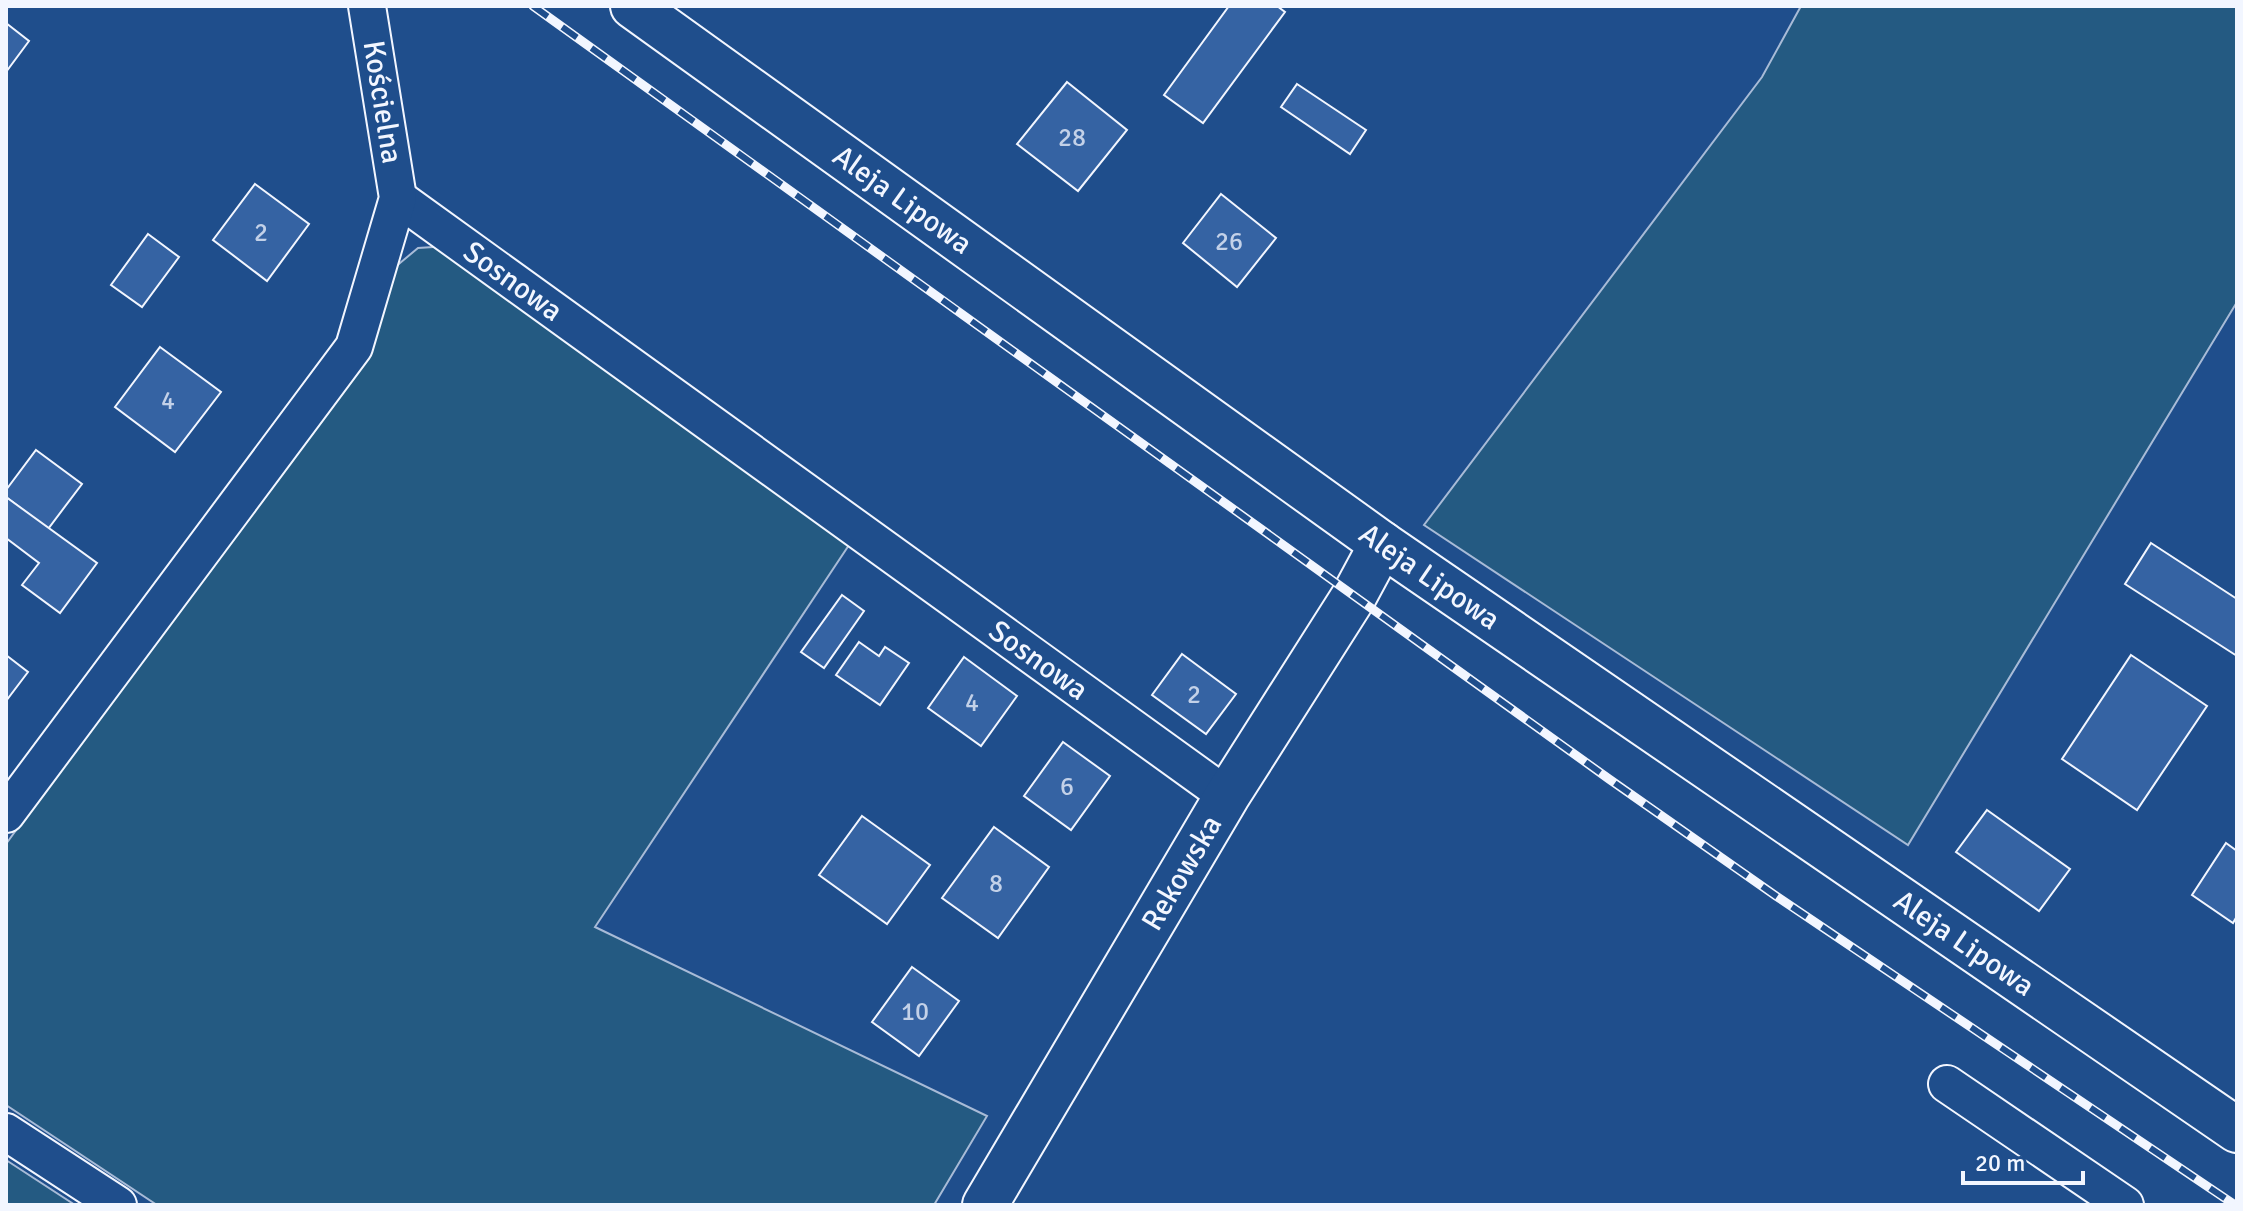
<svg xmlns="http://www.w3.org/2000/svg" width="2243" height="1211" font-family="Signika,sans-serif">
	<rect width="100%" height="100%" fill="#1f4e8c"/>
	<!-- green -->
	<g fill="#245a82" stroke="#a8bbd7" stroke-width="2">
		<polygon points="1801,6 2237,6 2237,302 1908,845 1424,525 1762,77"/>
		<polygon points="449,246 849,545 595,927 987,1116 934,1205 157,1205 6,1105 6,844 365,350 388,273 418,248"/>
		<polygon points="6,1160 75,1205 6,1205"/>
	</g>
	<!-- building -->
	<g fill="#3563a3" stroke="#f2f6ff" stroke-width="2">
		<polygon points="1229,6 1277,6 1285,12 1203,123 1164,95"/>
		<polygon points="6,23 29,41 6,72"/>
		<polygon points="1067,82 1127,130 1078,191 1017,144"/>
		<polygon points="1297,84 1366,130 1350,154 1281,107"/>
		<polygon points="255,184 309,224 267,281 213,240"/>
		<polygon points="1221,194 1276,238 1237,287 1183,243"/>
		<polygon points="148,234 179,257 142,307 111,285"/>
		<polygon points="160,347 221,392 175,452 115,407"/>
		<polygon points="36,450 82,484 48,529 6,497 6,490"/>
		<polygon points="6,497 97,563 60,613 22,585 39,563 6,538"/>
		<polygon points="2151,543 2237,599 2237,656 2125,584"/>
		<polygon points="842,595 864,611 824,668 801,652"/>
		<polygon points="859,642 879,656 885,647 909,663 880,705 836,675"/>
		<polygon points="1182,654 1236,694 1206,734 1152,695"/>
		<polygon points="6,655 28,672 6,701"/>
		<polygon points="2131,655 2207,706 2137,810 2062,759"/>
		<polygon points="964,657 1017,696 981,746 928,708"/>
		<polygon points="1063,742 1110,776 1071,830 1024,796"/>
		<polygon points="1987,810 2070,869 2039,911 1956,852"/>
		<polygon points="862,816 930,865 887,924 819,875"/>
		<polygon points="994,827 1049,867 998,938 942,898"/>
		<polygon points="2226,843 2237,851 2237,916 2233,923 2192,895"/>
		<polygon points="912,967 959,1001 919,1056 872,1022"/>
	</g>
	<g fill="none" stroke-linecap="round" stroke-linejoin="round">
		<!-- street casing -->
		<g stroke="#f2f6ff" stroke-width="40">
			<g id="street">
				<path id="s1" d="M398,198L1227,796"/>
				<polyline points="6,814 354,347 398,198 367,6"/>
				<polyline points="1947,1084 2125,1205"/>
				<polyline points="6,1132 118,1205"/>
			</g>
		</g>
		<!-- secondary casing -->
		<g stroke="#f2f6ff" stroke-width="48">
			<g id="secondary">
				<path id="s2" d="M633,6L1382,544L2237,1130"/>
				<path id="s3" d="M985,1205L1227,796L1354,596L1382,544"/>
			</g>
		</g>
		<!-- street -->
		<use href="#street" stroke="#1f4e8c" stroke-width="36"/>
		<!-- secondary -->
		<use href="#secondary" stroke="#1f4e8c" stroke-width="44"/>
		<!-- rail casing -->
		<g stroke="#f2f6ff" stroke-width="9">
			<polyline id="rail" points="533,6 1609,779 1776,896 2235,1205"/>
		</g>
		<!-- rail -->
		<use href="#rail" stroke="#1f4e8c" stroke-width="6" stroke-dasharray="18" stroke-linecap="butt"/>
	</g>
	<g text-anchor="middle" stroke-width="6" stroke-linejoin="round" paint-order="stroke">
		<!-- number labels -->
		<g font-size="26" fill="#c3d1e8">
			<text x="1072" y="146">28</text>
			<text x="261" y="241">2</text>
			<text x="1229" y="250">26</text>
			<text x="168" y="409">4</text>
			<text x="1194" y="703">2</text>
			<text x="972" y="711">4</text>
			<text x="1067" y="795">6</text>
			<text x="996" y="892">8</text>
			<text x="915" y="1020">10</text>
		</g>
		<!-- street labels -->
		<g font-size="30" fill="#f2f6ff" stroke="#1f4e8c">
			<text transform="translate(383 102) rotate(81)" y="10">Kościelna</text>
			<text dy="10" stroke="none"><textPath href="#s2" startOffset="332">Aleja Lipowa</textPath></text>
			<text dy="10" stroke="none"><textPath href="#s1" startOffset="142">Sosnowa</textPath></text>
			<text dy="10" stroke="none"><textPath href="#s2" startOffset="980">Aleja Lipowa</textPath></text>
			<text dy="10" stroke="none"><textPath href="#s1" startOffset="790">Sosnowa</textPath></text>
			<text dy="10" stroke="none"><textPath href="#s3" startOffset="386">Rekowska</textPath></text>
			<text dy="10" stroke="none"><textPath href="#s2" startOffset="1628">Aleja Lipowa</textPath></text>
		</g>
	</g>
	<!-- border -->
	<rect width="2243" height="1211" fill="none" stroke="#f2f6ff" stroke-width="16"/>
	<!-- scale -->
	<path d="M1963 1171v12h120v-12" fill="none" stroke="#f2f6ff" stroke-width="4"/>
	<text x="1975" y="1171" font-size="24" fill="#f2f6ff" stroke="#1f4e8c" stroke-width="6" paint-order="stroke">20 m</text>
</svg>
